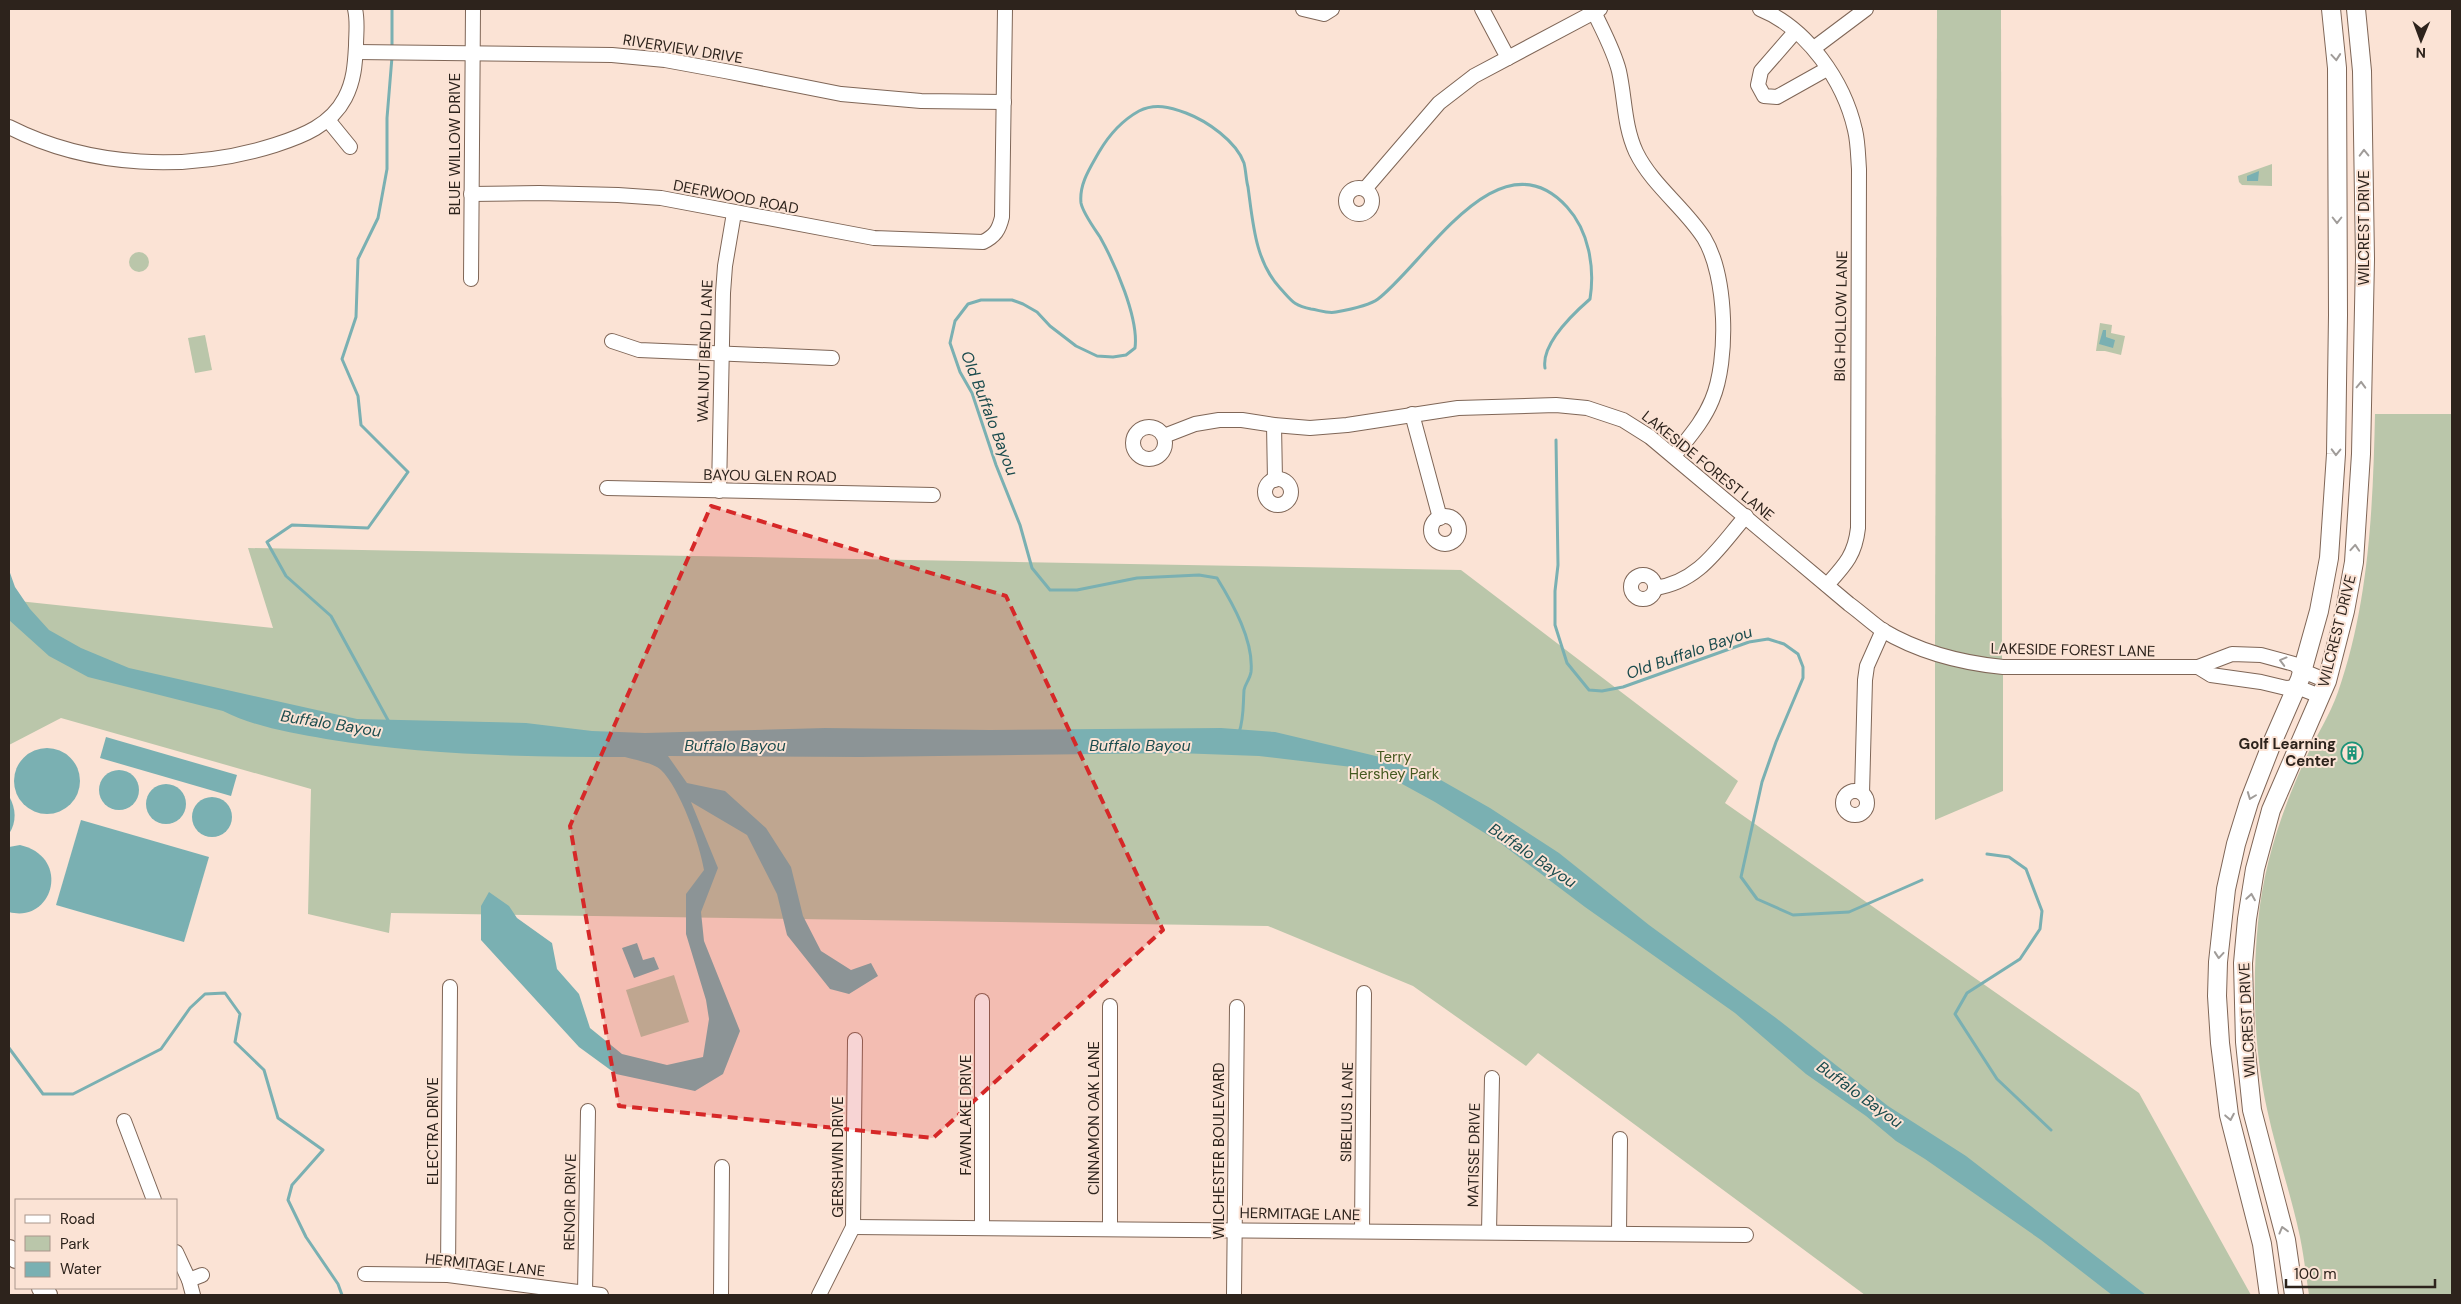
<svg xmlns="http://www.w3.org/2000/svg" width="2461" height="1304" font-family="'DM Sans',sans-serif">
	<rect width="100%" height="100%" fill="#fbe3d5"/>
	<!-- green -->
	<g fill="#bac6aa">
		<polygon points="1937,9 2001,9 2002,660 1969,656 1935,646"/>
		<polygon points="2272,164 2272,186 2242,185 2239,182 2238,176"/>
		<circle cx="139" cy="262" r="10"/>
		<polygon points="2100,323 2112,325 2111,333 2125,336 2121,355 2105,351 2096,351"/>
		<polygon points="205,335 212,370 195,373 188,338"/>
		<path d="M2375,414H2452V1295H2309C2306,1276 2304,1256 2300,1237C2291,1194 2276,1152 2267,1109C2254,1050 2252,983 2258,923C2263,866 2282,809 2306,758C2316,736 2330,715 2338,692C2369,604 2373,507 2375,414Z"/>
		<polygon points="248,548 1461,570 1738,781 1725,803 2139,1093 2251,1295 1865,1295 1538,1053 1526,1066 1413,986 1268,926 391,913 389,933 308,914 311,789 61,718 9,745 9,600 273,628"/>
		<polygon points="1935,660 2003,672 2003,791 1935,820"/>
		<polygon points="674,975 689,1022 641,1037 626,990"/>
	</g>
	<!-- water -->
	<g fill="#7ab0b2">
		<polygon points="2259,171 2258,181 2247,181 2247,176"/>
		<polygon points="2103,330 2106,330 2106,337 2115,340 2113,348 2099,344"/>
		<path d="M9,570L15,587L30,609L49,630L81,648L129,668L357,719L526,723L592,731L645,733L825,728L990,730L1221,728L1275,732L1380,757L1439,779L1490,808L1559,853L1649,925L1776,1018L1888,1106L1966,1156L2146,1295H2112L2041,1240L1925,1159L1896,1141L1866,1116L1806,1074L1735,1013L1585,907L1499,842L1435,802L1393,779L1352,767L1259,756L1177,753L861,757L668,756L687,783L725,791L766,828L791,867L803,916L821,951L851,970L871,963L878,976L849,994L830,989L787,935L777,894L747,835L691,802L718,868L701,912L704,941L740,1031L723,1074L695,1091L616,1074L579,1047L481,940V906L489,892L509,906L517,918L552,943L557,969L579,994L590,1028L622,1054L667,1065L703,1057L709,1019L706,1000L686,934V894L704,870C700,845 680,788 661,770C654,763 635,760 625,757C525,757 424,755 326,739C291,733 255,727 223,711L88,677L49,656L9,620Z"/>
		<polygon points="106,737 237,775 231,796 100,758"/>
		<circle cx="47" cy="781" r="33"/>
		<circle cx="119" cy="790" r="20"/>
		<circle cx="166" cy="804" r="20"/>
		<path d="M9,796C16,809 17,821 9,834Z"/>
		<circle cx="212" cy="817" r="20"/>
		<polygon points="81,820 209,857 184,942 56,905"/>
		<path d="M20,845C72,857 53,924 9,912V847Z"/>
		<polygon points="637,943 643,960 654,957 659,969 634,978 622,948"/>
	</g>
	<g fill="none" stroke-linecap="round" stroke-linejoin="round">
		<!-- stream -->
		<g stroke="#7ab0b2" stroke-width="3">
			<polyline points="392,48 392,9"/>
			<polyline points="1556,440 1558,565 1555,591 1555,625 1567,663 1589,690 1602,691 1623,687 1749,642 1768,639 1784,644 1798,654 1803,667 1803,678 1776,742 1762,782 1741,877 1757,899 1793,915 1849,912 1922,880"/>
			<polyline points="389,722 331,616 286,576 267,542 292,525 368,528 408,472 361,425 358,396 342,359 356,317 358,259 378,218 387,169 387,118 392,57"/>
			<path d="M1239,733C1244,718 1243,705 1244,690C1245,684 1250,679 1251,672C1254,641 1233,604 1217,578L1199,575L1137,578L1077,590H1050L1032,568L1020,525L996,465L972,393L960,372L950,343L955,321L968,304L981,300H1012L1023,304L1037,312L1050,326L1076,346L1097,356L1113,357L1126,355L1135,348C1139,318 1115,264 1100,237C1094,228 1083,213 1081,203C1079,184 1090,168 1099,152C1109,135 1121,121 1139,111C1155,103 1170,107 1186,113C1207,121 1236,141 1244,163C1246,171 1246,180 1248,187C1253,223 1255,261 1280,288C1292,301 1294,306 1311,309C1319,310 1328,314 1336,312C1347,310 1369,306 1378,299C1425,263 1499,132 1567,207C1589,231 1595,268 1590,299C1574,313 1541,344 1545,368"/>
			<polyline points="1987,854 2009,857 2026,869 2042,911 2040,929 2020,959 1967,993 1955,1014 1997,1079 2051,1130"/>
			<polyline points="9,1048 43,1094 73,1094 161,1049 190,1008 205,994 225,993 240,1014 235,1042 264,1070 278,1118 323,1150 292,1185 288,1200 306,1237 338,1284 342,1295"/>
		</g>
		<!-- minor casing -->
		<g stroke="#7f6657" stroke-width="16">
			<g id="minor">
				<polyline points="1303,9 1324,14 1332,9"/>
				<polyline points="1482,9 1508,58"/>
				<path d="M1760,9C1807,28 1844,81 1855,130C1858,142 1858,156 1859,169L1858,528C1855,555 1845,565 1827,585"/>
				<path d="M1594,12C1603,31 1614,51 1619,71C1625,98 1624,126 1636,152C1652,185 1685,208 1704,238C1727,276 1729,360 1712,400C1703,422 1688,438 1674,456"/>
				<polyline points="1795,32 1761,71 1758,85 1764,96 1777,97 1827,69"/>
				<polyline points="1814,48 1866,9"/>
				<polyline points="356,52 612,55 665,60 725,71 841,94 921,101 1004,102"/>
				<polyline points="328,120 350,147"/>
				<path d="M9,127C90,168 189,172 275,145C303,136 331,125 345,98C354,81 355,64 356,46C356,33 358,22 355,9"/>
				<circle cx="1359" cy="201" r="13"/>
				<polyline points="1365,189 1439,103 1474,76 1600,9"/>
				<path d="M471,194L539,193L618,195L661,198L874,238L983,242C995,236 999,230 1002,217L1005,9"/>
				<polyline points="471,279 473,9"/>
				<polyline points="612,341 639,350 832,358"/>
				<polyline points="1412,414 1440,518"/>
				<polyline points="1274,425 1275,480"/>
				<circle cx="1149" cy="443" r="16"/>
				<path d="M1164,436L1195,424L1219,420H1242L1274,425L1310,428L1347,425L1458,408L1556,405L1587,408L1623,420L1650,437L1849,604C1860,612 1871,622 1882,630C1919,652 1962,663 2003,667H2198L2232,654L2261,655L2294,664L2303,671L2327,681"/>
				<circle cx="1278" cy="492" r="13"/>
				<polyline points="607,488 933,495"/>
				<polyline points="719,491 723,293 725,266 734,213"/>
				<circle cx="1445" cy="530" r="14"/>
				<circle cx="1643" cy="587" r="12"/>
				<path d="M1655,588C1699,582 1719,547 1746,516"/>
				<polyline points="2198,667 2211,675 2261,682 2286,688 2297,687 2320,696"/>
				<circle cx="1855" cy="803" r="12"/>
				<polyline points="1862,793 1865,680 1867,666 1883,630"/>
				<polyline points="124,1121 154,1200"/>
				<polyline points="853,1227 1746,1235"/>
				<polyline points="982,1228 982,1001"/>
				<polyline points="1110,1229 1110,1006"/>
				<polyline points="1362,1231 1364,993"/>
				<polyline points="1489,1232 1492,1078"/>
				<polyline points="1619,1233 1620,1139"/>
				<polyline points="176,1252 189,1280 193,1295"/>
				<polyline points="365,1274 448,1275 601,1295"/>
				<polyline points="448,1275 450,987"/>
				<polyline points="189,1280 202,1275"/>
				<polyline points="585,1293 588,1111"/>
				<polyline points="721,1295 722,1167"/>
				<polyline points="819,1295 853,1227 855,1040"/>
				<polyline points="1234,1295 1237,1007"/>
			</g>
		</g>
		<!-- major casing -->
		<g stroke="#7f6657" stroke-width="20">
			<g id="major">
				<polyline points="2269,1295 2262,1244 2229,1115 2220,1043 2217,996 2218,962 2226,889 2236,844 2249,802 2272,743 2300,679 2319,611 2329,558 2336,454 2338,315 2337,68 2331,9"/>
				<polyline points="2294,1295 2286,1240 2252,1110 2245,1042 2243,963 2247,919 2255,869 2271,810 2327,681 2345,611 2354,562 2361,454 2365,259 2362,71 2356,9"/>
			</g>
		</g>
		<!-- highway casing -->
		<g stroke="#7f6657" stroke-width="22">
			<g id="highway">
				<polyline points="9,1250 16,1258"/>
				<polyline points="42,1288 47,1295"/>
			</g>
		</g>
		<!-- minor -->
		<use href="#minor" stroke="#fff" stroke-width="14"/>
		<!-- major -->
		<use href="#major" stroke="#fff" stroke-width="18"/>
		<!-- highway -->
		<use href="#highway" stroke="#fff" stroke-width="20"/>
	</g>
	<!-- one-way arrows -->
	<defs><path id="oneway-chevron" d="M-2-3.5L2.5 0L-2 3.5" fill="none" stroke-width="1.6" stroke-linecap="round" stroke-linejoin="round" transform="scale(1.25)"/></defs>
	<g stroke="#a09c99">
		<use href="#oneway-chevron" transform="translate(2336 57) rotate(85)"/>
		<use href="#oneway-chevron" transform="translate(2364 153) rotate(-91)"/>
		<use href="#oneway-chevron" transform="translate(2337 220) rotate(90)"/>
		<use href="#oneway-chevron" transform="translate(2361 385) rotate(-88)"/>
		<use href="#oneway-chevron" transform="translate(2336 452) rotate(91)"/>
		<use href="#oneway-chevron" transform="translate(2355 548) rotate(-86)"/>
		<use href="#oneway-chevron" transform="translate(2283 661) rotate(-165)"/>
		<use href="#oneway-chevron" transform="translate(2251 796) rotate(111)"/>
		<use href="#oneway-chevron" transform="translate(2251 897) rotate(-81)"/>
		<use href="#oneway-chevron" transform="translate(2219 955) rotate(95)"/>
		<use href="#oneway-chevron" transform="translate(2230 1117) rotate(79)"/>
		<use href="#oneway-chevron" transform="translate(2283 1230) rotate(-105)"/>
	</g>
	<!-- marked area -->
	<path fill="#d62828" fill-opacity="0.2" stroke="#d62828" stroke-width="4" stroke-dasharray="10 6" stroke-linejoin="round" d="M711,506L1006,596L1163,930L933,1138L619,1106L570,826Z"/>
	<!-- icons -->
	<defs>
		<g id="building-ring" transform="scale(1.125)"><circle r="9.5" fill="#fbe3d5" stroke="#1c9378" stroke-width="1.5"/><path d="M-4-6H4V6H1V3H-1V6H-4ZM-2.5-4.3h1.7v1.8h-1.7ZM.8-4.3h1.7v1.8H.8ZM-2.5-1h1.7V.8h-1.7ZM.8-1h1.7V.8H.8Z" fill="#1c9378"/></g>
	</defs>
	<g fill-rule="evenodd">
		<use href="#building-ring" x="2352" y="753"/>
	</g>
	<g text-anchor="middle" stroke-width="4" stroke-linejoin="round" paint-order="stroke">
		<!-- street labels -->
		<g font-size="15" fill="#2d231c" stroke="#fbe3d5">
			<text transform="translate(683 49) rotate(9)" y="5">RIVERVIEW DRIVE</text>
			<text transform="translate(455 144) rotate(-90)" y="5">BLUE WILLOW DRIVE</text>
			<text transform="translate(736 197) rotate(11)" y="5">DEERWOOD ROAD</text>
			<text transform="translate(2364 228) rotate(-90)" y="5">WILCREST DRIVE</text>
			<text transform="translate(1841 316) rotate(-89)" y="5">BIG HOLLOW LANE</text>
			<text transform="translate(705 351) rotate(-88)" y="5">WALNUT BEND LANE</text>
			<text transform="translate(1708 466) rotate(39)" y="5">LAKESIDE FOREST LANE</text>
			<text transform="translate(770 476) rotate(1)" y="5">BAYOU GLEN ROAD</text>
			<text transform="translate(2337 631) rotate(-76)" y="5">WILCREST DRIVE</text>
			<text transform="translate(2073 650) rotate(1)" y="5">LAKESIDE FOREST LANE</text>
			<text transform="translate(2247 1020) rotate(-93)" y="5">WILCREST DRIVE</text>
			<text transform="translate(1347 1112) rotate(-89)" y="5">SIBELIUS LANE</text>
			<text transform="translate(966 1115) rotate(-90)" y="5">FAWNLAKE DRIVE</text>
			<text transform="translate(1094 1118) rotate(-90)" y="5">CINNAMON OAK LANE</text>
			<text transform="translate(433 1131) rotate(-90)" y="5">ELECTRA DRIVE</text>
			<text transform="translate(1219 1151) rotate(-90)" y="5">WILCHESTER BOULEVARD</text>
			<text transform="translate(1474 1155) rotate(-89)" y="5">MATISSE DRIVE</text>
			<text transform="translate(838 1157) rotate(-90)" y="5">GERSHWIN DRIVE</text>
			<text transform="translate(570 1202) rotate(-89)" y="5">RENOIR DRIVE</text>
			<text transform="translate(1300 1214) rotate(1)" y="5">HERMITAGE LANE</text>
			<text transform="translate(485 1265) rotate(6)" y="5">HERMITAGE LANE</text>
		</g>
		<!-- poi labels -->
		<g font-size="15" font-weight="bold" fill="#2d231c" stroke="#fbe3d5" text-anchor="end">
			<text x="2336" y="749">Golf Learning<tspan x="2336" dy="17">Center</tspan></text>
		</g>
		<!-- park labels -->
		<g font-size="15" fill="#455920" stroke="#fbe3d5">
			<text x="1394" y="762">Terry<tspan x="1394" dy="17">Hershey Park</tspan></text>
		</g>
		<!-- water labels -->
		<g font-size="16" font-style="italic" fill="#1a4b4d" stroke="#fbe3d5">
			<text transform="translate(990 413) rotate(69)" y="6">Old Buffalo Bayou</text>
			<text transform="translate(1689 652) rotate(-19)" y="6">Old Buffalo Bayou</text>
			<text transform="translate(331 723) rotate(9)" y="6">Buffalo Bayou</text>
			<text x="735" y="751">Buffalo Bayou</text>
			<text x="1140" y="751">Buffalo Bayou</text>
			<text transform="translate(1533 855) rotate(34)" y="6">Buffalo Bayou</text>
			<text transform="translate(1860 1094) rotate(36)" y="6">Buffalo Bayou</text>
		</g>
	</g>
	<!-- border -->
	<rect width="2461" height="1304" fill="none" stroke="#2d231c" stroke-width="20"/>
	<!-- legend -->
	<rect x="15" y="1199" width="162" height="90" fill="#fbe3d5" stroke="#a9968b"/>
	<rect x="25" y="1215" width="25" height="8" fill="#ffffff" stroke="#a9968b"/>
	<text x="60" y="1224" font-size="15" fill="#2d231c">Road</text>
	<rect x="25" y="1236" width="25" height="15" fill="#bac6aa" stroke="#a9968b"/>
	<text x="60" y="1249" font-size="15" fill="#2d231c">Park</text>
	<rect x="25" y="1262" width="25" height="15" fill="#7ab0b2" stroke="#a9968b"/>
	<text x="60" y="1274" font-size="15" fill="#2d231c">Water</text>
	<!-- north arrow -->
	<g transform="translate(2421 40) rotate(181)" stroke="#fbe3d5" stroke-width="4" paint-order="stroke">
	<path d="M0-4L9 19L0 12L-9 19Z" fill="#2d231c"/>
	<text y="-8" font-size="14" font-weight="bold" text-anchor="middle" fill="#2d231c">N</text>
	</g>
	<!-- scale -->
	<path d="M2286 1279v8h149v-8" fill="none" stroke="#2d231c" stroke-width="2.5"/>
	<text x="2294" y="1279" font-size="15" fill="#2d231c" stroke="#fbe3d5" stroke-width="4" paint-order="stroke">100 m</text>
</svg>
